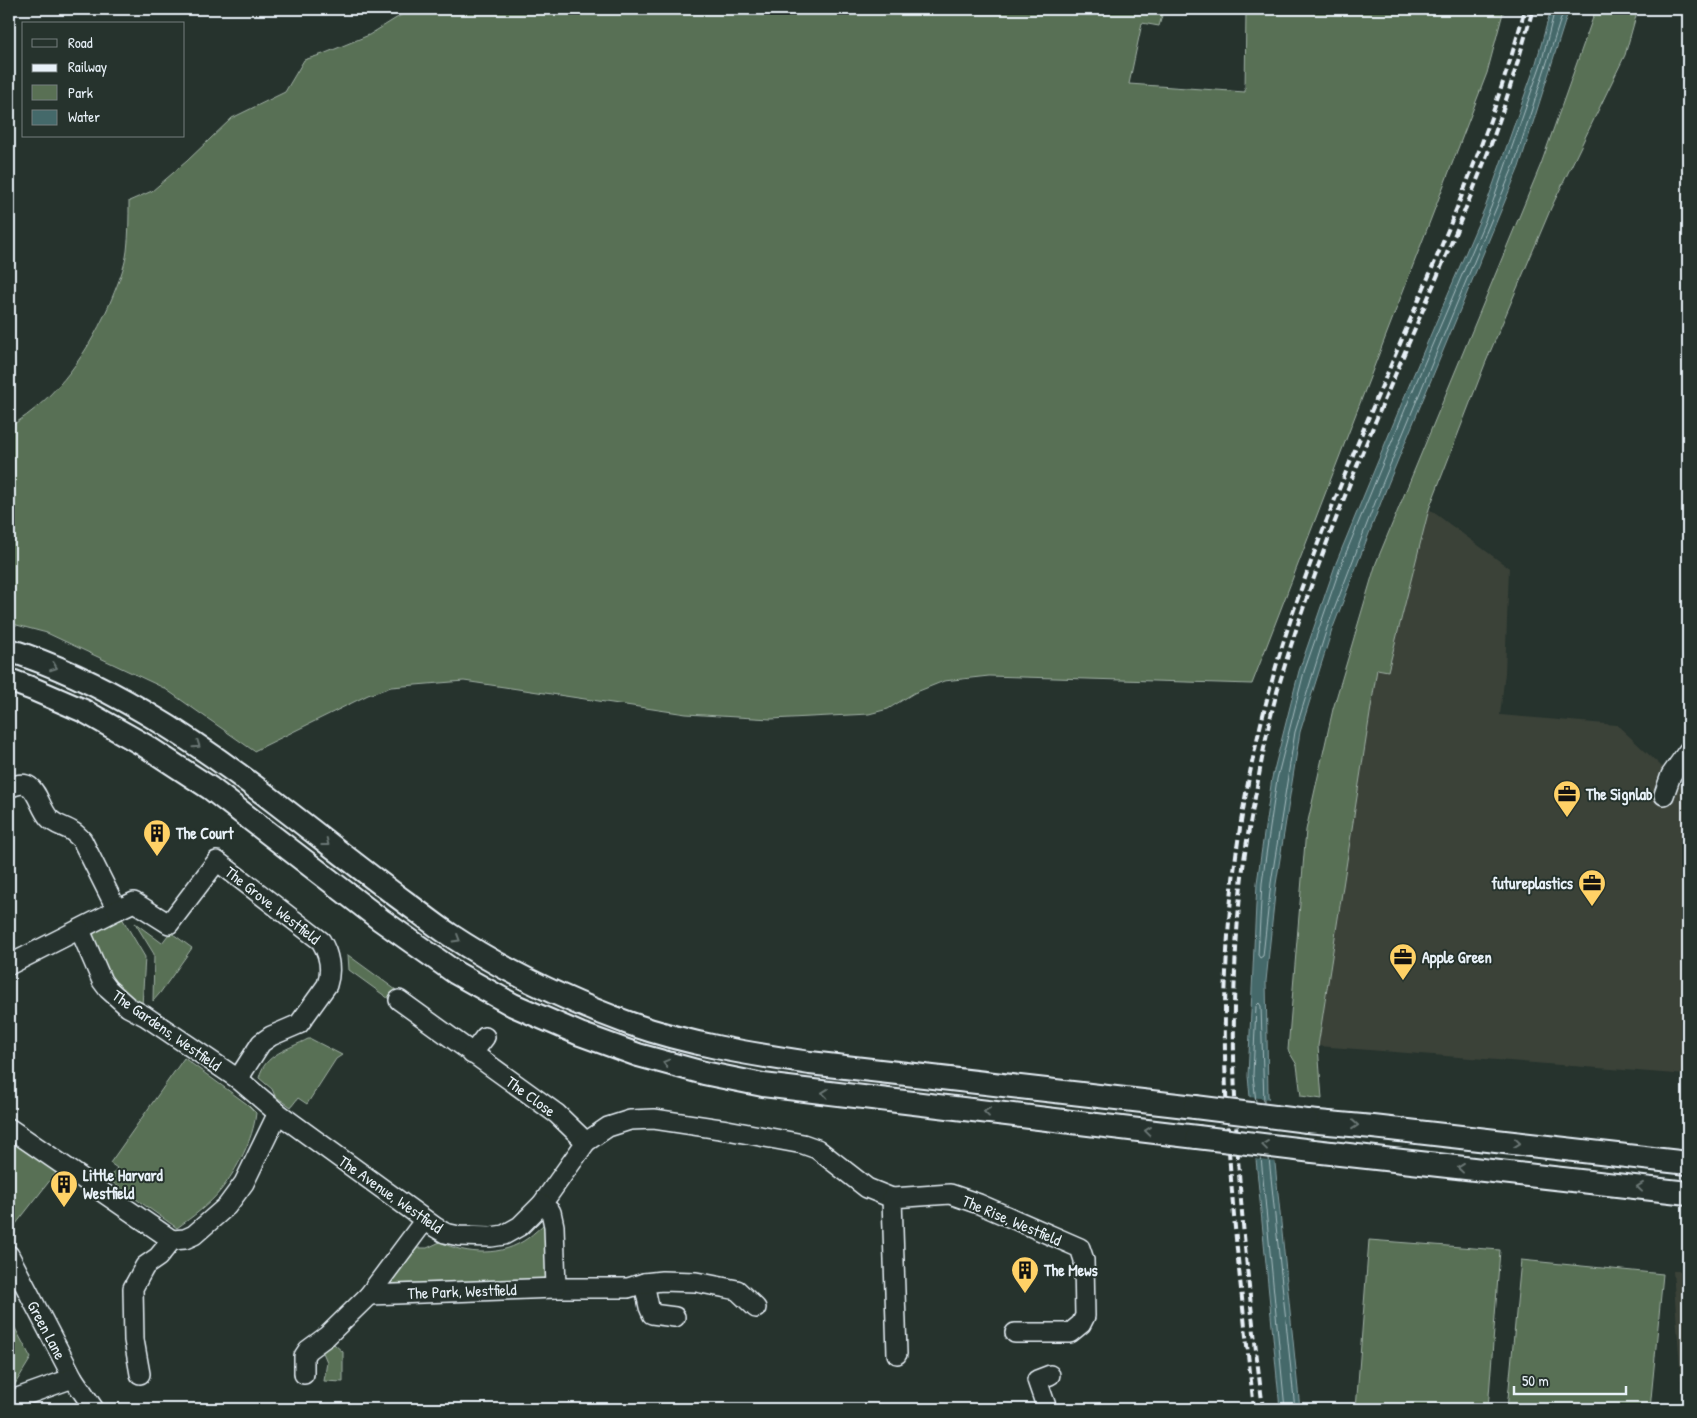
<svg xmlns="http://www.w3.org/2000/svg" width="1697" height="1418" font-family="'Patrick Hand',sans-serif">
	<rect width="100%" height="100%" fill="#26332d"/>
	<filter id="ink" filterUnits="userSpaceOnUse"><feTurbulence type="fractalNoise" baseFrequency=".02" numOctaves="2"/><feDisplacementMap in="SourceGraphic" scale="10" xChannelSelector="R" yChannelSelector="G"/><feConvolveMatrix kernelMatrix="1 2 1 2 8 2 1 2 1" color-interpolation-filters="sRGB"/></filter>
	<g filter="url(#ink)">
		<!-- built -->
		<g fill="#3b4239">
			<polygon points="1429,509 1509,568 1505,673 1500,715 1617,725 1688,791 1688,1075 1318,1046 1377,669 1388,670"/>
			<polygon points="1673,1271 1688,1271 1688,1409 1683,1409"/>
		</g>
		<!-- green -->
		<g fill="#597054" stroke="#a0b0a6">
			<path d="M411,9H1164L1159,26L1142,23L1129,84L1245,92L1246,9H1504L1487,73L1252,684L989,676L944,681L914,693L888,709L869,714L771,719L686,714L464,681L391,687L368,695L254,751L164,688L47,633L9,623V427C57,399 91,349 112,298C118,283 125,267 127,251C129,235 129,217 129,201L152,191L187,161L232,118L285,92L304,60L323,54L369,35Z"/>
			<polygon points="1596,9 1638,9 1625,55 1551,208 1485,364 1429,509 1388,671 1377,669 1318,1046 1322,1099 1301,1096 1297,1065 1288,1050 1306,830 1333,709 1376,563 1541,164"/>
			<path d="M122,918L145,957L142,1006L114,985L92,940C93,927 111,923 122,918Z"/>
			<polygon points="135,923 162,943 168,935 173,934 192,948 160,993 153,1001 154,954"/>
			<polygon points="348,955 396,990 389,999 349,970"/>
			<path d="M308,1039H311L342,1055L336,1059L307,1104L298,1098L291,1107L275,1096L272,1089L259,1078C264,1054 289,1049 308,1039Z"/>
			<path d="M184,1058L247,1104L256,1113C253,1140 237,1169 221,1190C209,1205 192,1217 177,1228L109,1180L117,1168L110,1163Z"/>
			<polygon points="9,1128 62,1165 12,1229 9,1223"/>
			<path d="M546,1222L549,1276L546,1281L391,1286L392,1280L415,1248H427L440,1242C467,1255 502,1257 528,1238C534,1233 540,1228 546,1222Z"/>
			<polygon points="1369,1240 1500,1250 1488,1409 1356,1409"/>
			<polygon points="1521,1260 1663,1274 1650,1409 1507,1409"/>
			<polygon points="9,1317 31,1358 12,1389 9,1389"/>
			<polygon points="334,1344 343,1352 343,1382 324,1381 327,1362 322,1350"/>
		</g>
		<!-- water -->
		<polygon fill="#44696a" stroke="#869fa3" points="1551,9 1569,9 1519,167 1388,484 1332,630 1300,732 1276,884 1266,981 1268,1095 1300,1409 1280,1409 1248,1076 1257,883 1272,778 1299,671 1336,563 1413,376 1486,205 1536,63"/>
		<!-- pier -->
		<polygon fill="#26332d" points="1248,1097 1271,1099 1277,1162 1254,1159"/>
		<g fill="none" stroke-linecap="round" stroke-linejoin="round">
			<!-- shore -->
			<g stroke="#a6bbbf" stroke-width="1">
				<polyline points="1555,9 1541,64 1491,207 1418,378 1341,565 1304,672 1277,779 1262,883 1258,955 1260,958 1263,956 1271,883 1295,732 1327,628 1383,482 1514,165 1564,9"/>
				<polyline points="1256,1102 1253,1075 1256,1006 1259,1003 1261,1006 1264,1103"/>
				<polyline points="1261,1157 1285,1409"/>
				<polyline points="1269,1158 1295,1409"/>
			</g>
			<!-- minor casing -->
			<g stroke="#e8f1f8" stroke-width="22">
				<g id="minor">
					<path d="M9,788C37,774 36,803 49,818C56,826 65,826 73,832C76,834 79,837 82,840L117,910L9,965"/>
					<polyline points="1664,795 1671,775 1688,751"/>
					<path d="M117,910L134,902L169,924L217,861L321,941C329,954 332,970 327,985L299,1024L271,1036L261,1043L238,1079"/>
					<polyline points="80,930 102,981 108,989 128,1007 145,1016 238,1079 278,1113"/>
					<polyline points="399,1000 557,1114 586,1142"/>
					<polyline points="472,1054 485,1037"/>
					<polyline points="9,1128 172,1240 185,1239 194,1235 227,1206 244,1183 278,1113 435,1227 445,1233 459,1236 491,1237 504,1235 520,1226 542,1204 586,1142 608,1127 630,1120 654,1119 727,1130 803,1144 817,1149 867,1188 892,1198"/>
					<polyline points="9,1255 73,1378 94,1409"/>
					<polyline points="644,1283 649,1307 652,1314 675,1317"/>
					<polyline points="556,1288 628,1288 644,1283 662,1281 696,1282 737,1290 756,1308"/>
					<polyline points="369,1295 556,1288 554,1226 551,1212 542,1204"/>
					<polyline points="897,1354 892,1198 950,1194 979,1204 1080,1248 1084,1260 1085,1316 1081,1324 1070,1333 1015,1333"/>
					<polyline points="140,1374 134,1340 133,1288 145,1266 158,1257 172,1240"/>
					<polyline points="304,1374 304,1356 308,1350 327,1336 369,1295 425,1220"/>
					<polyline points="9,1401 73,1378"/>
					<polyline points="1047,1409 1037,1380 1050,1375"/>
				</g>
			</g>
			<!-- major casing -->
			<g stroke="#e8f1f8" stroke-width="26">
				<g id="major">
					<path d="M9,650C103,680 189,736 267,796C313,831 359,868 405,902C420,913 435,925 450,935C506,972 568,1001 631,1024C688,1044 750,1054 810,1063L1195,1107"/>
					<polyline points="9,680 33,689 84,711 144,745 210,788 381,920 456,973 513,1005 580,1034 638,1055 704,1073 763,1085 1197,1137"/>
					<polyline points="1307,1121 1373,1127 1688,1163"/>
					<polyline points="1313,1151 1688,1193"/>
				</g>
			</g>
			<!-- minor -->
			<use href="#minor" stroke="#26332d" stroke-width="19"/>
			<!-- major -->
			<use href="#major" stroke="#26332d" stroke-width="22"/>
			<!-- rail -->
			<g stroke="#e8f1f8" stroke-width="4" stroke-dasharray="8 4" stroke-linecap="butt">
				<path d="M1254,1409C1237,1252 1217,1094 1228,936C1233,855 1248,770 1269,692C1285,631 1307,571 1330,512C1395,345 1478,183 1525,9"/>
				<path d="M1263,1409C1242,1236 1223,1060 1241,885C1244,854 1250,823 1256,792C1262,758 1268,724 1277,692C1330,506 1417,334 1487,155C1505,107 1519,58 1533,9"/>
			</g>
			<!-- major-bridge casing -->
			<g stroke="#e8f1f8" stroke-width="26" stroke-linecap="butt">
				<g id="major-bridge">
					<polyline points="1195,1107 1307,1121"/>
					<polyline points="1197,1137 1313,1151"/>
				</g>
			</g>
			<!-- major-bridge -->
			<use href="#major-bridge" stroke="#26332d" stroke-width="22"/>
		</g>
		<!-- one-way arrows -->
		<defs><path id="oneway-chevron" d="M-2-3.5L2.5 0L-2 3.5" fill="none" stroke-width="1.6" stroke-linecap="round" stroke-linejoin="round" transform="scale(1.25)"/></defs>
		<g stroke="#6a7674">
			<use href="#oneway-chevron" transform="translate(54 667) rotate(21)"/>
			<use href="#oneway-chevron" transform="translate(197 745) rotate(35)"/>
			<use href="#oneway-chevron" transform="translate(326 843) rotate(38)"/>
			<use href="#oneway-chevron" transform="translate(457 939) rotate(31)"/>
			<use href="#oneway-chevron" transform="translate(666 1063) rotate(-165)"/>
			<use href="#oneway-chevron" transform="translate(825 1093) rotate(-173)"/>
			<use href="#oneway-chevron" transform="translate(987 1112) rotate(-173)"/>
			<use href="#oneway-chevron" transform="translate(1355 1125) rotate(5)"/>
			<use href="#oneway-chevron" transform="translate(1148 1131) rotate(-173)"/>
			<use href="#oneway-chevron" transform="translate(1517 1143) rotate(6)"/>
			<use href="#oneway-chevron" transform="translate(1265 1145) rotate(-173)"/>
			<use href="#oneway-chevron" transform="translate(1461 1168) rotate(-174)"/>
			<use href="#oneway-chevron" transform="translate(1640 1187) rotate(-174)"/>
		</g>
	</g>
	<!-- icons -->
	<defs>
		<g id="office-pin" transform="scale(1.4375)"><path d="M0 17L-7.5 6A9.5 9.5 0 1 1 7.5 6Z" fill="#ffd166" stroke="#26332d"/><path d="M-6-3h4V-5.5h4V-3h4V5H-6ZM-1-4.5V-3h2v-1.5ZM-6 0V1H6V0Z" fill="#111"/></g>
		<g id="building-pin" transform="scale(1.4375)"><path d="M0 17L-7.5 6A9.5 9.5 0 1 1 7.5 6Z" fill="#ffd166" stroke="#26332d"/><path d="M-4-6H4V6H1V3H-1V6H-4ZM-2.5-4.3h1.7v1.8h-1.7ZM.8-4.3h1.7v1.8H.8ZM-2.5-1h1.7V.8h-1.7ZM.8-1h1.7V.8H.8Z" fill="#111"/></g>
	</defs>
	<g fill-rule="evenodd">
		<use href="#office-pin" x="1567" y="794"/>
		<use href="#building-pin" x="157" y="833"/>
		<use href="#office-pin" x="1592" y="883"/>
		<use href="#office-pin" x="1403" y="957"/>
		<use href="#building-pin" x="64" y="1184"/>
		<use href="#building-pin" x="1025" y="1270"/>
	</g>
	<g text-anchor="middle" stroke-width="4" stroke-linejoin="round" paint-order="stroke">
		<!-- poi labels -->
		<g font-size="16" font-weight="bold" fill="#e8f1f8" stroke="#26332d" text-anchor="start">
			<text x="1586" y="800">The Signlab</text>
			<text x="176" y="839">The Court</text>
			<text x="1573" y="889" text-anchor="end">futureplastics</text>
			<text x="1422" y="963">Apple Green</text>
			<text x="83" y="1181">Little Harvard<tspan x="83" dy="18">Westfield</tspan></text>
			<text x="1044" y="1276">The Mews</text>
		</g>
		<!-- street labels -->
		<g font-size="16" fill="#e8f1f8" stroke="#26332d">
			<text transform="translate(273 905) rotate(38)" y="6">The Grove, Westfield</text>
			<text transform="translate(167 1030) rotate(35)" y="6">The Gardens, Westfield</text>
			<text transform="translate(531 1096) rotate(36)" y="6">The Close</text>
			<text transform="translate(391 1194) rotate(35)" y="6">The Avenue, Westfield</text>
			<text transform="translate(1012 1220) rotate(23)" y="6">The Rise, Westfield</text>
			<text transform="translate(462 1291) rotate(-2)" y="6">The Park, Westfield</text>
			<text transform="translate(47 1330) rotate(62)" y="6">Green Lane</text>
		</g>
	</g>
	<!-- margin -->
	<rect width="1697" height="1418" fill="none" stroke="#26332d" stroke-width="30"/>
	<rect x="15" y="15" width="1667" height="1388" fill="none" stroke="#e8f1f8" stroke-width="2" filter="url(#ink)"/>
	<!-- legend -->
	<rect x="22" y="22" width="162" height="115" fill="#26332d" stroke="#747f7e"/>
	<rect x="32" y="39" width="25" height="8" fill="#26332d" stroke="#747f7e"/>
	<text x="68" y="48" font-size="15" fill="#e8f1f8">Road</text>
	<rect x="32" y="64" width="25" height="8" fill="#e8f1f8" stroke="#747f7e"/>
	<text x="68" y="72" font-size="15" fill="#e8f1f8">Railway</text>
	<rect x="32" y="85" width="25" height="15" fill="#597054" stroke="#747f7e"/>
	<text x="68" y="98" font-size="15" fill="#e8f1f8">Park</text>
	<rect x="32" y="110" width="25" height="15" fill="#44696a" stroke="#747f7e"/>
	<text x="68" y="122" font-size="15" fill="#e8f1f8">Water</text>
	<!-- scale -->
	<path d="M1514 1386v8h112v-8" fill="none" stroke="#e8f1f8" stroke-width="2.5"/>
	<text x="1522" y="1386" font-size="15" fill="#e8f1f8" stroke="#26332d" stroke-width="4" paint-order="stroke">50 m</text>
</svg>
